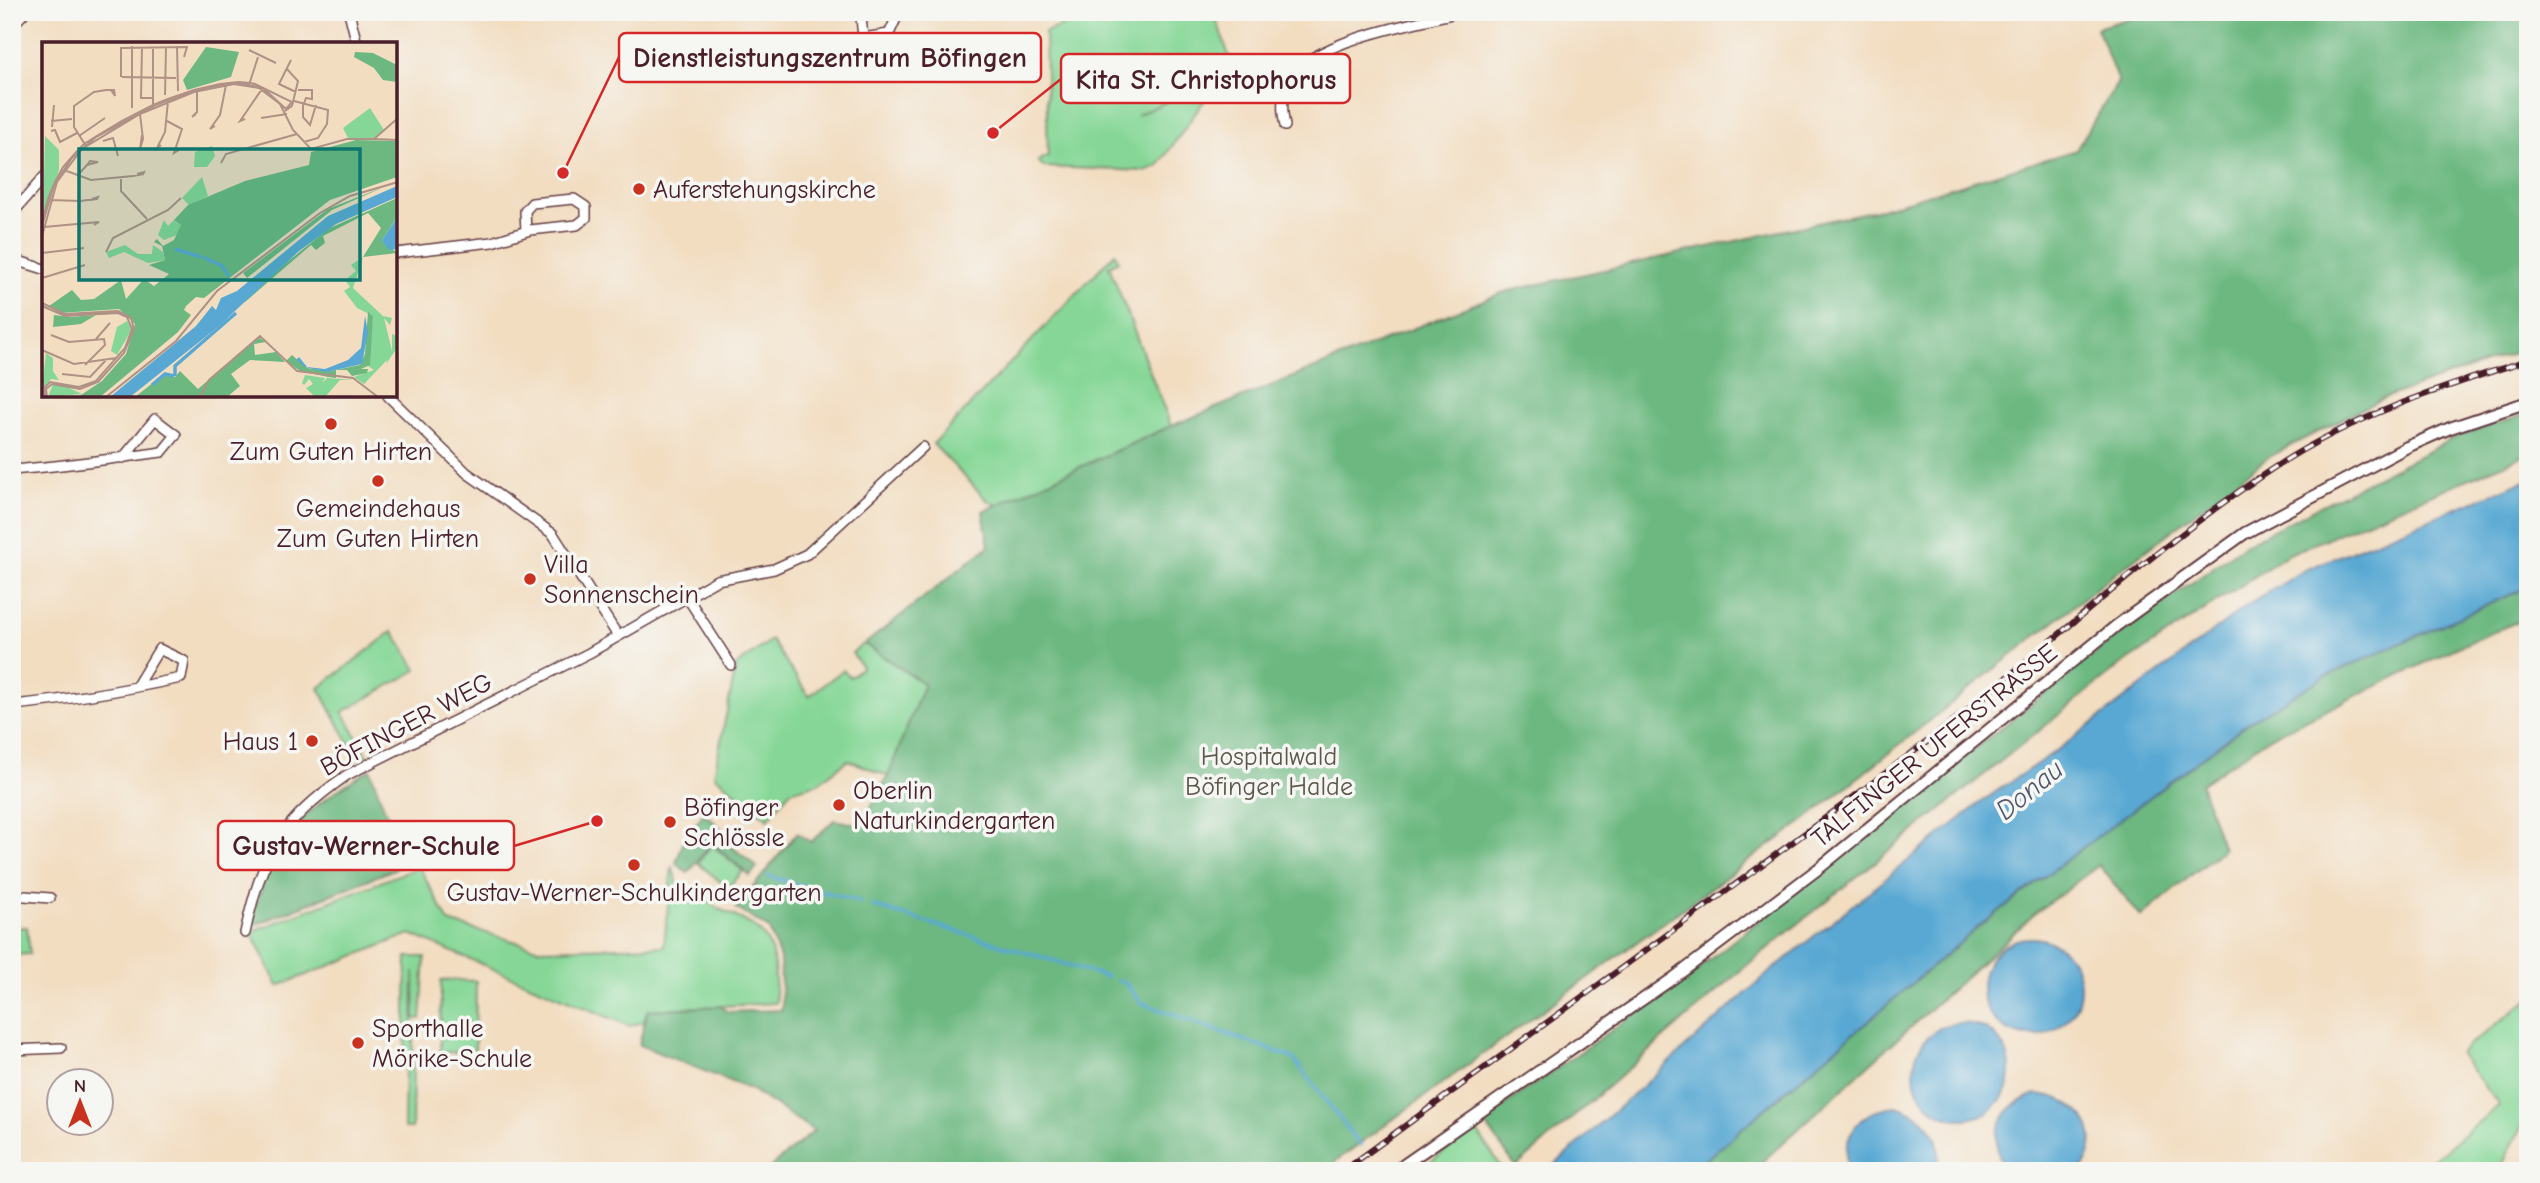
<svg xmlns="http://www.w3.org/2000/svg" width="2540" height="1183" font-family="'Comic Neue',sans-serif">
	<rect width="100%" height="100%" fill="#f6f6f2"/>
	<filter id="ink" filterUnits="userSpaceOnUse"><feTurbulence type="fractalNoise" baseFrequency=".0143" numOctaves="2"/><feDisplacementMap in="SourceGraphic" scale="14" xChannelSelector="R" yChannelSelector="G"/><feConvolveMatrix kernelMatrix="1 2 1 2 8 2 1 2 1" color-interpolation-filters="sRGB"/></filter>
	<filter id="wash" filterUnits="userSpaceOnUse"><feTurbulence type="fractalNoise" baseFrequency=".00686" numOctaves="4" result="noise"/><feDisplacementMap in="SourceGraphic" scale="28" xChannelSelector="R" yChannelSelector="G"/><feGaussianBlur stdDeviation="1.57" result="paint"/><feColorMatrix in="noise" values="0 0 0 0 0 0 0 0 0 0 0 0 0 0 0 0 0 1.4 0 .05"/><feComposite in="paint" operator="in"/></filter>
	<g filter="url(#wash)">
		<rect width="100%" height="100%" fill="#f2ddc1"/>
		<!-- green -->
		<g fill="#86d797" stroke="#687b61" stroke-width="2">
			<polygon points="1102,12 1214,12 1232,65 1215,79 1137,115 1214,81 1216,84 1158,166 1145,171 1044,167 1038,161 1048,156 1045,32"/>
			<polygon points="1115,253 1119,261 1109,266 1171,426 996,505 987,500 933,444"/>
			<polygon points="393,631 417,670 343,712 367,755 358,760 319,688"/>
			<polygon points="771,640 809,696 843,670 850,677 862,667 852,653 864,644 924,684 888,776 848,760 818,783 790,791 768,819 714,775 736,666"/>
			<polygon points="712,845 743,871 728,888 698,863"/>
			<path d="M672,866L680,891L692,895L703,894C708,898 713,907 719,909C775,932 774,944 776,1003L648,1010L643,1022L629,1026L410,934L278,986L251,932L419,867L449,922L540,949L664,946Z"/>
			<polygon points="27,927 30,954 12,955 12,928"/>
			<polygon points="407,957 425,957 421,1019 415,1019 414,971 412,1128 404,1128"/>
			<polygon points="441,980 476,981 475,1053 440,1052"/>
			<polygon points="2528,1000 2528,1114 2499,1171 2420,1171 2499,1105 2459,1053"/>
			<polygon points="1476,1130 1504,1171 1417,1171"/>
		</g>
		<!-- forest -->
		<g fill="#6cb880" stroke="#5b6c56" stroke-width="2">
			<polygon points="2150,12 2528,12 2528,348 2381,399 2267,458 2091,592 1806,819 1322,1171 766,1171 814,1131 752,1090 639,1045 648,1010 721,1006 727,1012 782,1010 780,959 769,929 736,908 797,833 811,842 834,820 861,825 888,776 924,684 865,644 989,546 983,511 1171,426 1504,292 1881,209 2076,150 2118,82 2097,28"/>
			<polygon points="2528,414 2528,454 2287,555 2117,668 1753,960 1516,1167 1483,1120 1689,976 2108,643 2247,543 2462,434"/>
			<polygon points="2528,587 2528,617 2458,647 2270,737 2201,784 2223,849 2141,917 2099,865 2039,910 1752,1171 1692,1171 1982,924 2249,722 2324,677"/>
			<path d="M370,769L386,813L422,858L257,924L252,920C274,837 298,814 370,769Z"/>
			<polygon points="704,813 726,833 722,839 757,867 750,876 712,843 688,873 676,863 684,840"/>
		</g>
		<!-- water -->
		<g fill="#59a8d3" stroke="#52647f" stroke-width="2">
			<polygon points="2528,479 2528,587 2324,677 2249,722 1982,924 1692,1171 1548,1171 1772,970 1981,802 2063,746 2248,605 2305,570"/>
			<circle cx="2031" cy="987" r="49"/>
			<circle cx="1962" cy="1071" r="48"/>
			<path d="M2036,1094C2077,1096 2110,1133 2080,1171L2005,1170C1987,1136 2000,1106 2036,1094Z"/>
			<path d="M1896,1106C1927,1115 1946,1138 1936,1171H1848C1840,1135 1860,1110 1896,1106Z"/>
		</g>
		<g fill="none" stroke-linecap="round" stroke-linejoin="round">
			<!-- stream -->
			<g stroke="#59a8d3" stroke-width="3.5">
				<polyline points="768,876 860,902"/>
				<polyline points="873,906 1107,977"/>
				<polyline points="1118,981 1124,982 1142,1003 1293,1058 1360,1145"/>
			</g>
		</g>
	</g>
	<g filter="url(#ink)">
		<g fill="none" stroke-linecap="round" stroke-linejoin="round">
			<!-- minor casing -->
			<g stroke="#633c42" stroke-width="12">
				<g id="minor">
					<polyline points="349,12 357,44"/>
					<polyline points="884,12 861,17 863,38 889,34 899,12"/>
					<polyline points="12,26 25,12"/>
					<path d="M1285,126C1282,111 1281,99 1287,84C1307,40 1415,24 1459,12"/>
					<polyline points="12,214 44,177"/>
					<polyline points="396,253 492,242 530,230 577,225 586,218 586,207 574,199 532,203 525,211 526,231"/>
					<polyline points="12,259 44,269"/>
					<polyline points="388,396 467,473 553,534 618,636"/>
					<path d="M12,470C63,466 112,459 162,452L176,435L155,419L123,458"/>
					<polyline points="687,597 731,665"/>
					<path d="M12,705C69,700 125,690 181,678L184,661L159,649L136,687"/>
					<polyline points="12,895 50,898"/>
					<path d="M245,933C262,854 280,822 347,775L589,653L717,580L774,569L807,554L923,447"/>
					<polyline points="12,1050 61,1048"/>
				</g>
			</g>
			<!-- tertiary casing -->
			<g stroke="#633c42" stroke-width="14">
				<polyline id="tertiary" points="1395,1171 1675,977 1818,869 2116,626 2245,533 2407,447 2450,428 2528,402"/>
			</g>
			<!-- minor -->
			<use href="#minor" stroke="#fff" stroke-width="9"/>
			<!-- tertiary -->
			<use href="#tertiary" stroke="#fff" stroke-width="10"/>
			<!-- rail casing -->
			<g stroke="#4a1f2b" stroke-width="6">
				<path id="rail" d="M1343,1171C1539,1028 1735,887 1928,741C2045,652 2151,548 2275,467C2352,416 2441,388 2528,360"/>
			</g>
			<!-- rail -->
			<use href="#rail" stroke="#f6f6f2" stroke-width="3.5" stroke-dasharray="10" stroke-linecap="butt"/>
		</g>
	</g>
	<!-- markers -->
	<g fill="#c8321e" stroke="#f6f6f2" stroke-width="2.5">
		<circle cx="639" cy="189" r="7"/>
		<circle cx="331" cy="424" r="7"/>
		<circle cx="378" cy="481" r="7"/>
		<circle cx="530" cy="579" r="7"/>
		<circle cx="312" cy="741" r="7"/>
		<circle cx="839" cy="805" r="7"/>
		<circle cx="670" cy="822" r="7"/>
		<circle cx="634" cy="865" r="7"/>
		<circle cx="358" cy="1043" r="7"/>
	</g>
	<g text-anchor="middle" stroke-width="7" stroke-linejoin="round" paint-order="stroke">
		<!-- poi labels -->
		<g font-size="26" fill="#4a1f2b" stroke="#f6f6f2" text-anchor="start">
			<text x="653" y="198">Auferstehungskirche</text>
			<text x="331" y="460" text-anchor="middle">Zum Guten Hirten</text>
			<text x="378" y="517" text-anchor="middle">Gemeindehaus<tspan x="378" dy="30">Zum Guten Hirten</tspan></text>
			<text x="544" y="573">Villa<tspan x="544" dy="30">Sonnenschein</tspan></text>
			<text x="298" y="750" text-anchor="end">Haus 1</text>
			<text x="853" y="799">Oberlin<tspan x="853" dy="30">Naturkindergarten</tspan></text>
			<text x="684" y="816">Böfinger<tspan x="684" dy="30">Schlössle</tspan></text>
			<text x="634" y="901" text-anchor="middle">Gustav-Werner-Schulkindergarten</text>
			<text x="372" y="1037">Sporthalle<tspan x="372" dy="30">Mörike-Schule</tspan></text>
		</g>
		<!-- street labels -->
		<g font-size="26" fill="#4a1f2b" stroke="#f6f6f2">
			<text transform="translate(406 724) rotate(-28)" y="9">BÖFINGER WEG</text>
			<text transform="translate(1934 745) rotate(-39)" y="9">TALFINGER UFERSTRASSE</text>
		</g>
		<!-- park labels -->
		<g font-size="26" fill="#5c564b" stroke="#f6f6f2">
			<text x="1269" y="765">Hospitalwald<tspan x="1269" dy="30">Böfinger Halde</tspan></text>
		</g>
		<!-- water labels -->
		<g font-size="28" font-style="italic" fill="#50566e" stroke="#f6f6f2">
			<text transform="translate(2029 789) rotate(-39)" y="10">Donau</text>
		</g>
	</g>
	<!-- overview -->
	<g transform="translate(42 42)">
		<rect width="355" height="355" fill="#f2ddc1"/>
		<path d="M328,66L342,88L332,96H306L301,86ZM3,94L17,108V128L1,176ZM170,104L173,114L165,125H152L153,110ZM160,135L166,154L147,163L140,156ZM122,178L126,184L132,178L139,183L135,193L122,198L116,193ZM83,203L96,212H110L111,203L121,210L123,218L106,221L82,210L67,216L64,210ZM321,215L311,246L341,274L350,276L348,283L342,276L350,309V292L355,294V306L344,322L345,318L322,342L312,335L332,328L326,324L331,274L315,266L302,249L308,245L303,238L314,229L309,223ZM85,279L90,287L75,313L69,309L75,285ZM4,311L11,316V329L17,338L9,337L0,348ZM263,333L283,336L280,341L285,336L312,338H298L283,355H273L264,346L271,342L267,337L262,343L260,341ZM11,342L21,343L40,352L6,355Z" fill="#86d797"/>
		<path d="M164,5L197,10L189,35L145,48L141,38ZM313,10L331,11L355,23V40L341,38L332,26L312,15ZM314,98L355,99V135L288,158L162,256L154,255L144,264L142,268L149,273L136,290L58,355H36L60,339L84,312L93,282L77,267L18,271L7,264L30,248L39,258L52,257L79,238L84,257L102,237L112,244L127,232L107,223L123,218L120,204L112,200L115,197L121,204L132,198L139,183L132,178L146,163L203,139L267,123L269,110ZM344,144L290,168L205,236L201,231L286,167ZM355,156V175L340,198L355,211L321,215L339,186L326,171L281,194L283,201L274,208L269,203L202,261L217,243L286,187ZM326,270L331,274L328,323L319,327H326L325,331L310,334L305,328H294V336L286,335L258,329L244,319L250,313L265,326L288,329L318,323L323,312ZM12,273L29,275L54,273L39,282L11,285ZM216,295L224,300L212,302L213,313L234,310L243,320L208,318L189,332L198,344L185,355H93L122,332L133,335L138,329L156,347Z" fill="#6cb880"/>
		<path d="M355,144V155L294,182L257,209L177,284L88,355H68L154,284L170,264L174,268L179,256L195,249L286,174ZM355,164V207L347,208L340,198L354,177ZM323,274L326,290L320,322L284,330L263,325L254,318L257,315L265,325L283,327L306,318L319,306Z" fill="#59a8d3"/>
		<path fill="none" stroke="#59a8d3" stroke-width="3.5" d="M133,207L159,215M161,215L180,224L187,234M133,334V324L194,271M110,343L123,332L132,334"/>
		<path fill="none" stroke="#af9185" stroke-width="2" d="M90,4V66M135,4L136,49M100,5L99,56H110M207,8L234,21M249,18L237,42L254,50M79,35V6L145,5L142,15M80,35L134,36M207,43L216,15M256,48H270V57L264,56L261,64V75L268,83L274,63M123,53L124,5M252,59L286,68L285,82L276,96L262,100M111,66V5M243,69L250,64L256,39L244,26M98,72L101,97L98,107L100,93M154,72L150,75L155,70V49M219,76L245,72M203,77L198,79L220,47M9,79L30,77M125,79L140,87L132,111L137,108M173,84L168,87L178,73L184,43M10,85L12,63M9,89L13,88L18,100L35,91M37,94L63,76M332,97L356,98M61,99L71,96L76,114M119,103L115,106L123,90L126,59M44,104L32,85V64L52,50L64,48H72L73,54L69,48M179,121L184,112L255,92M22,128L49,138L91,134L101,132L102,130L95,132M35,134L45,123L56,120L48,119L45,123M79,135V149L105,177M8,158L38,159L46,158H48L55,157L56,155L50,157M0,181L6,157L10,147L14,138L21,125L36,108L42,102L53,95L80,79L111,63L126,57L152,48L178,42L196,40L208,41L213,42L250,60L244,67L221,46L196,41L152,48L111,64L54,95L30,116L12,143L0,184M2,185L57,180L52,183M0,194L15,140L40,107L98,72L152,50L192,42L217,46L238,62L251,88L269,107L305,97H332L356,76M64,210L71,196L126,168L139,156M0,211L42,206M0,236L43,223M0,261L23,272L76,269L89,276L92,287L82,311L56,340L38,347L10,342L4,347L5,355M0,264L23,274L76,271L85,275L90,287L83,306L54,339L37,345L8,340L3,345V355M9,293L27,300L62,297L63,303L43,323M54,297L68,281M0,308L32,322L74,316M20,332L48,335L65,317M64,355L134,299L175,249L278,171L308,154L356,140M158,355L167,338L218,294L255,329L311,336L336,355"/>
		<path fill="#0f766e" fill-opacity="0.15" stroke="#0f766e" stroke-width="3.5" d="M37,107H318V238H37Z"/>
		<rect width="355" height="355" fill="none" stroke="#4a1f2b" stroke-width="3.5"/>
	</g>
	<!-- callouts -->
	<path fill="none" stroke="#d62828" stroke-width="2.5" d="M563 173L619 57M993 133L1061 79M597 821L514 846"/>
	<g fill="#d62828" stroke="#f6f6f2" stroke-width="2.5">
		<circle cx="563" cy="173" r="7"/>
		<circle cx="993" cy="133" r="7"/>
		<circle cx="597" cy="821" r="7"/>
	</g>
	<g fill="#f6f6f2" stroke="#d62828" stroke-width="2.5">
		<rect x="619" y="33" width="422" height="49" rx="7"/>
		<rect x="1061" y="54" width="289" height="49" rx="7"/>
		<rect x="218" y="821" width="296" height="49" rx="7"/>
	</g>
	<g font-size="28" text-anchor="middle" font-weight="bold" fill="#4a1f2b">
		<text x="830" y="67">Dienstleistungszentrum Böfingen</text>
		<text x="1206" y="89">Kita St. Christophorus</text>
		<text x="366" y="855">Gustav-Werner-Schule</text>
	</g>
	<!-- margin -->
	<rect width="2540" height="1183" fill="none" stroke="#f6f6f2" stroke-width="42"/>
	<!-- north arrow -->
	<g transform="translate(80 1102)"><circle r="33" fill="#f6f6f2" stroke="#b1a0a2" stroke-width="2"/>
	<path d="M0-5L12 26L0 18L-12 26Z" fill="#c8321e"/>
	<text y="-10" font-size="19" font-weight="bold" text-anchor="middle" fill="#4a1f2b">N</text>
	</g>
</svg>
